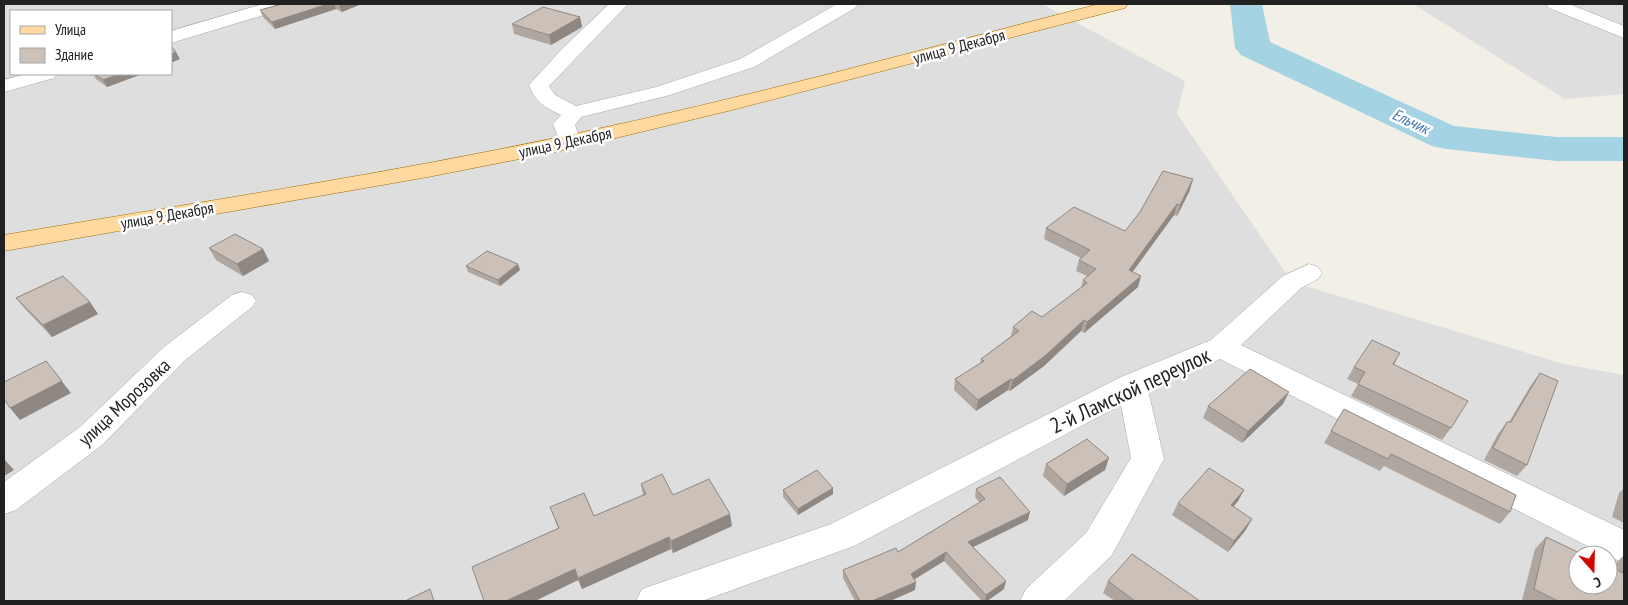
<svg xmlns="http://www.w3.org/2000/svg" width="1628" height="605" font-family="'PT Sans Narrow',sans-serif">
	<rect width="100%" height="100%" fill="#f2efe7"/>
	<!-- residential -->
	<g fill="#dfdede" fill-rule="evenodd">
		<path d="M4,4H1042L1185,81L1177,114L1292,282L1564,364L1624,375V601H4ZM11,11H171V74H11ZM1578,555H1608V585H1578Z"/>
		<polygon points="1413,4 1624,4 1624,94 1565,99"/>
	</g>
	<g fill="none" stroke-linecap="round" stroke-linejoin="round">
		<!-- river -->
		<polygon fill="#a4d3e4" fill-rule="evenodd" points="1230,4 1262,4 1270,42 1454,126 1557,137 1624,137 1624,161 1557,161 1446,149 1432,146 1241,55 1235,48"/>
		<!-- minor casing -->
		<g stroke="#a8a8a8" stroke-width="1">
			<g id="minor">
				<polygon points="263,4 290,4 287,8 171,43 171,31"/>
				<path d="M609,4H628L549,86L555,95L576,106L656,87L740,59L837,4H858L855,8L754,67L670,95L581,117L575,125L581,142L578,147L570,149L562,147L553,124L561,115C546,108 534,101 529,85L563,48Z"/>
				<polygon points="1546,4 1569,4 1624,26 1624,38 1549,8"/>
				<polygon points="26,74 57,74 54,78 4,92 4,80"/>
				<polygon points="1309,264 1318,267 1322,273 1318,279 1301,288 1241,345 1624,530 1624,562 1611,558 1220,359 1148,390 1164,459 1112,555 1064,601 1020,601 1026,589 1086,533 1131,458 1121,405 854,546 702,601 636,601 642,589 831,524 1121,377 1211,340 1283,276"/>
				<polygon points="242,292 252,295 256,301 252,307 184,361 102,445 16,510 4,514 4,482 80,427 164,347 232,295"/>
			</g>
		</g>
		<!-- major casing -->
		<g stroke="#9e6f00" stroke-width="1">
			<path id="major" d="M1099,4H1128L1125,8L732,110L570,149L428,177L4,251V235C193,203 382,175 569,135C747,98 923,49 1099,4Z"/>
		</g>
		<!-- minor -->
		<use href="#minor" fill="#fff" fill-rule="evenodd"/>
		<!-- major -->
		<use href="#major" fill="#ffd99f" fill-rule="evenodd"/>
	</g>
	<!-- wall -->
	<g fill="#afa69f">
		<polygon points="282,4 359,4 359,5 342,12 336,9 275,29 263,17 260,10"/>
		<polygon points="580,17 582,27 551,45 514,34 512,24"/>
		<polygon points="93,74 142,74 107,87 96,79"/>
		<polygon points="1190,190 1177,216 1174,215 1132,272 1138,287 1084,333 1081,331 1044,366 1010,391 1008,390 976,411 954,390 955,379 980,364 981,359 1011,336 1013,327 1042,317 1081,288 1083,280 1087,276 1076,271 1079,260 1081,258 1044,239 1046,228 1125,231"/>
		<polygon points="209,248 263,249 269,261 243,276 216,260"/>
		<polygon points="518,264 520,270 500,286 468,272 466,266"/>
		<polygon points="16,298 98,314 52,337 26,310"/>
		<polygon points="1400,353 1394,365 1451,428 1442,440 1351,396 1358,384 1347,379 1354,367"/>
		<polygon points="1540,373 1527,465 1517,476 1484,460 1498,434 1507,422 1509,422 1531,385"/>
		<polygon points="1283,404 1242,443 1203,418 1208,406"/>
		<polygon points="1344,409 1510,512 1500,524 1384,466 1380,471 1324,443"/>
		<polygon points="1046,464 1105,470 1064,496 1043,476"/>
		<polygon points="641,484 673,495 732,526 673,553 671,549 582,589 578,580 535,601 484,601 558,528 550,507 594,516 643,495"/>
		<polygon points="833,488 833,494 798,515 783,497 783,490"/>
		<polygon points="1624,488 1624,523 1612,517 1619,493"/>
		<polygon points="976,489 1028,520 973,547 1004,589 987,601 982,601 944,561 915,579 915,590 890,601 855,601 843,578 843,570 898,552 980,503 975,497"/>
		<polygon points="1244,490 1238,501 1233,507 1252,519 1245,531 1228,552 1172,515 1178,503"/>
		<polygon points="1546,537 1612,568 1613,566 1624,555 1624,601 1524,601 1522,600 1535,549"/>
		<polygon points="1108,581 1200,601 1115,601 1103,593"/>
	</g>
	<!-- shaded-wall -->
	<g fill="#8e8782">
		<polygon points="328,4 334,4 336,9 275,29 272,22"/>
		<polygon points="342,4 359,4 359,5 342,12 339,5"/>
		<polygon points="580,17 582,27 551,45 549,35"/>
		<polygon points="176,52 180,59 171,63 171,54"/>
		<polygon points="119,74 142,74 107,87 103,80"/>
		<polygon points="1193,179 1190,190 1177,216 1180,205"/>
		<polygon points="1177,204 1174,215 1126,281 1129,270"/>
		<polygon points="263,249 269,261 243,276 237,264"/>
		<polygon points="518,264 520,270 500,286 498,280"/>
		<polygon points="1141,276 1138,287 1084,333 1087,322"/>
		<polygon points="90,302 98,314 52,337 43,325"/>
		<polygon points="1084,320 1081,331 1044,366 1010,391 1013,380"/>
		<polygon points="46,361 71,393 20,420 10,408"/>
		<polygon points="1011,379 1008,390 976,411 978,400"/>
		<polygon points="1289,392 1283,404 1242,443 1248,431"/>
		<polygon points="1109,458 1105,470 1064,496 1067,484"/>
		<polygon points="4,459 14,470 4,476"/>
		<polygon points="833,488 833,494 798,515 798,509"/>
		<polygon points="1244,490 1238,501 1225,517 1231,505"/>
		<polygon points="1030,512 1028,520 967,550 968,542"/>
		<polygon points="730,514 732,526 673,553 671,541"/>
		<polygon points="1252,519 1245,531 1228,552 1234,541"/>
		<polygon points="669,537 671,549 582,589 578,578"/>
		<polygon points="946,552 944,561 910,582 911,574"/>
		<polygon points="575,569 578,580 535,601 506,601"/>
		<polygon points="1006,581 1004,589 987,601 985,601 986,595"/>
		<polygon points="916,582 915,590 890,601 872,601"/>
	</g>
	<!-- building -->
	<g fill="#cbc1b9" stroke="#8e8782">
		<polygon points="282,4 328,4 272,22 260,10"/>
		<polygon points="543,7 580,17 549,35 512,24"/>
		<polygon points="171,46 176,52 171,54"/>
		<polygon points="95,74 119,74 103,80"/>
		<polygon points="1163,171 1193,179 1180,205 1177,204 1129,270 1141,276 1087,322 1084,320 1046,355 1013,380 1011,379 978,400 955,379 984,361 981,359 1019,331 1013,327 1032,311 1042,317 1087,283 1083,280 1096,269 1079,260 1090,250 1046,228 1074,207 1125,231 1140,212"/>
		<polygon points="235,234 263,249 237,264 209,248"/>
		<polygon points="487,251 518,264 498,280 466,266"/>
		<polygon points="63,276 90,302 43,325 16,298"/>
		<polygon points="1372,340 1400,353 1393,364 1468,401 1451,428 1358,384 1365,372 1354,367"/>
		<polygon points="46,361 62,381 10,408 4,399 4,382"/>
		<polygon points="1250,369 1289,392 1248,431 1208,406"/>
		<polygon points="1540,373 1558,381 1527,465 1493,448 1507,422 1511,422"/>
		<polygon points="1344,409 1516,495 1510,512 1391,454 1388,459 1331,431"/>
		<polygon points="1087,439 1109,458 1067,484 1046,464"/>
		<polygon points="1209,468 1244,490 1231,505 1252,519 1234,541 1178,503"/>
		<polygon points="817,470 833,488 798,509 783,490"/>
		<polygon points="662,474 673,495 709,479 730,514 671,541 669,537 578,578 575,569 506,601 484,601 472,567 559,528 550,507 584,493 594,516 646,494 641,484"/>
		<polygon points="1000,477 1030,512 968,542 1006,581 986,595 946,552 911,574 916,582 872,601 860,601 843,570 896,548 898,552 985,499 976,489"/>
		<polygon points="1546,537 1584,555 1578,555 1578,585 1608,585 1608,566 1623,573 1624,560 1624,601 1558,601 1534,589"/>
		<polygon points="1132,554 1200,601 1135,601 1108,581"/>
		<polygon points="430,589 434,601 405,601"/>
	</g>
	<g text-anchor="middle" stroke-width="5" stroke-linejoin="round" paint-order="stroke">
		<!-- far-street labels -->
		<g font-size="16" fill="#212121" stroke="#fff">
			<text transform="translate(959 46) rotate(-15)" y="6">улица 9 Декабря</text>
			<text transform="translate(565 142) rotate(-12)" y="6">улица 9 Декабря</text>
			<text transform="translate(167 215) rotate(-10)" y="6">улица 9 Декабря</text>
		</g>
		<!-- far-water labels -->
		<g font-size="16" font-style="italic" fill="#4076b3" stroke="#fff">
			<text transform="translate(1411 121) rotate(25)" y="6">Ельчик</text>
		</g>
		<!-- street labels -->
		<g font-size="19" fill="#212121" stroke="#fff">
			<text transform="translate(124 402) rotate(-43)" y="7">улица Морозовка</text>
		</g>
		<!-- near-street labels -->
		<g font-size="22" fill="#212121" stroke="#fff">
			<text transform="translate(1130 390) rotate(-25)" y="8">2-й Ламской переулок</text>
		</g>
	</g>
	<!-- border -->
	<rect width="1628" height="605" fill="none" stroke="#212121" stroke-width="10"/>
	<!-- legend -->
	<rect x="10" y="10" width="162" height="65" fill="#ffffff" stroke="#a6a6a6"/>
	<rect x="20" y="26" width="25" height="8" fill="#ffd99f" stroke="#a6a6a6"/>
	<text x="55" y="35" font-size="15" fill="#212121">Улица</text>
	<rect x="20" y="48" width="25" height="15" fill="#cbc1b9" stroke="#a6a6a6"/>
	<text x="55" y="60" font-size="15" fill="#212121">Здание</text>
	<!-- north arrow -->
	<g transform="translate(1593 570) rotate(160)"><circle r="24" fill="#ffffff" stroke="#a6a6a6"/>
	<path d="M0-4L9 19L0 12L-9 19Z" fill="#d20700"/>
	<text y="-8" font-size="14" font-weight="bold" text-anchor="middle" fill="#212121">С</text>
	</g>
</svg>
